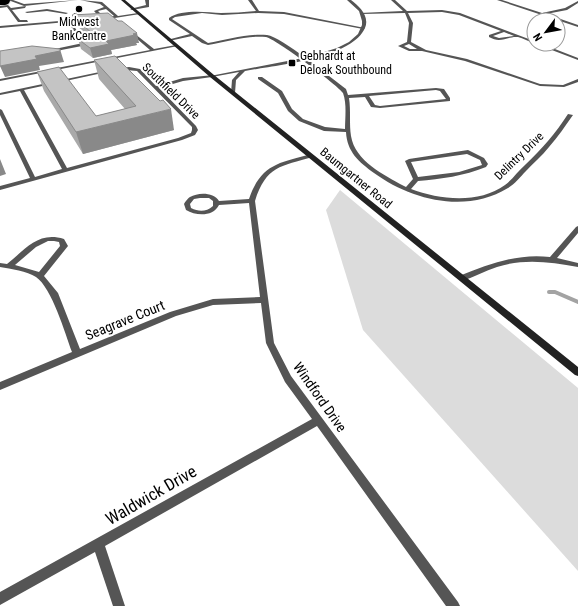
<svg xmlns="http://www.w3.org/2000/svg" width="578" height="606" font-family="'Roboto Condensed',sans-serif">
	<rect width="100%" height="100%" fill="#fff"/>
	<!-- green -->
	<polygon fill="#dcdcdc" points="340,190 578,388 578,571 363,330 326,210"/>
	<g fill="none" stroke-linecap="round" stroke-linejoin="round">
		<!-- stream -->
		<polyline stroke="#a3a3a3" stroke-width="4" points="549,292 555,292 578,302"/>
		<!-- primary casing -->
		<g stroke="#dbdbdb" stroke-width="12">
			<polyline id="primary" points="0,0 5,0"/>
		</g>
		<!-- service -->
		<g fill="#555" fill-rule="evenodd">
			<polygon points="8,0 13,0 24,4 78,0 24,6"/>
			<path d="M80,0L102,2L118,16L138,13L140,14L102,20L94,11L104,7L100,4ZM106,9L114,16L105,18L98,11Z"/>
			<polygon points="145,0 149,0 149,7 132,10 130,9 146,5"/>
			<polygon points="8,5 11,8 26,6 25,8 12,10 20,20 27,20 28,22 18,22 7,7 0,8 0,6"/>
			<polygon points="47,9 68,13 66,14 47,11 27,13 25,12"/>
			<polygon points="74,13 88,17 89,18 87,19 73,15"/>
			<polygon points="83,19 84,21 71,22 86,44 82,46 51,52 50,50 83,43 67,22 0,28 0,26"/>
			<polygon points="130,30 154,49 176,45 178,46 0,81 0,79 150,50 129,32"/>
		</g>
		<!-- minor -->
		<g fill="#555" fill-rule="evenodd">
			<path d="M248,0H252L259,11L284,12L365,28L363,29L284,14L258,13L222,15L202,13L175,17L172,19L208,43C226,40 249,33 267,35C282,37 331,78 346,89L348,95L436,88L444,89L450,98V101L380,108L371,107L365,97L349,98C351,111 349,124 351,136C355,161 384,175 404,186L406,187L413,179L405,161L409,159L468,150L484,158L488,164L486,167C464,176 441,179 418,181L411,189C440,200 479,204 505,185C513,179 518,171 525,165C542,149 555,134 568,114L573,115C565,126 558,137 549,147C542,156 533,163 526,171C520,177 515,184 508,188C466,214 411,200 374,173C359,162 347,152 346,132L324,131L299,121L288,111L278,93L258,79V77H262L282,91L292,109L303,119L325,127L345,129C345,118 347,104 343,93C339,86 274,38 266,37C247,35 226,42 208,45L202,43L192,36L169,41L167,40L190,34L169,20V18C181,9 206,12 221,13C232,13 244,12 256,11ZM436,90L440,91L446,99L380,106L375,105L369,96ZM467,154L480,160L482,165L459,172L418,177L411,162Z"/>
			<path d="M391,0H395L407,11L442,10L460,13L534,41V43C529,42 523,38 518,37C507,36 501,44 489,37V35L501,31L459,15L442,12L408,13L413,23L411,42L426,50L467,59L540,84L563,85L578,79V82L564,87L540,86L465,61L422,51H409L398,46L407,42L409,23L405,13L362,14L360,13L403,11ZM504,32L514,36L499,38L493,36ZM409,44L417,49H410L404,46Z"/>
			<polygon points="497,0 502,0 542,13 565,8 578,1 578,3 567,10 546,14 578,25 578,27"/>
			<polygon points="536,44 542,44 578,58 578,60"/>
			<path d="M129,67L140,69L156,86L183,78L214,75V76L212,77L183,81L159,88L196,126L198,130L195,135L182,140L0,190V186L30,178L0,115V109L2,110L35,177L62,169L20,91L0,95V93L109,70V71L107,72L24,90L67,168L178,138L191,133L192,130V127L137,71C130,70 120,71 116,69Z"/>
			<path d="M311,154L314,156L313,157C281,166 266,166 255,201L274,343L291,376L458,602L460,606H446L317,426L105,546L125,606H113L95,552L0,605V592L312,419L285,382L266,343L261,303L213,305L176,316L0,390V382L72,352C65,333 52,288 36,277C27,271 11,269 0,267V263L7,264C26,249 38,231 64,239L68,246L44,276L58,293L80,349L170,312L213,299L260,297L249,203L219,205C213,217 196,216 186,210L184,204C185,202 188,198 190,197C198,192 214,192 219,201L249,199C261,164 279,163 311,154ZM200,198H209L213,201V206C206,212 199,212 191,208L190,204L194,199ZM48,241H54L59,242L60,246L39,272L15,265L36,247Z"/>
			<path d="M578,226V233L557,258L578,263V267C550,262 525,258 497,267C485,271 474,277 462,281L458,278L459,276C489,264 518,253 550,257L576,227Z"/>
		</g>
		<!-- tertiary -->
		<path fill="#555" fill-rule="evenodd" d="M347,0H351C359,6 370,16 365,28C351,59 276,65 245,71L236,80L235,93L233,94L231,93L232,80L239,72L212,77L210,76L308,57L337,48L349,42L358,34L362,25V21L359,11Z"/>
		<!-- secondary -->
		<polygon fill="#222" fill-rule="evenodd" points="121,0 125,0 214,75 578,367 578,376 575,375 210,77"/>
		<!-- primary -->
		<use href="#primary" stroke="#000" stroke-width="10"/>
	</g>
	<!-- wall -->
	<g fill="#a9a9a9">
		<polygon points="72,15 118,21 139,43 136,43 137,45 111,50 112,54 93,58 81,49 78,39 89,37 75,24"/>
		<polygon points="94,60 174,130 83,154 44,91 37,72 96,116 125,109 99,79"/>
	</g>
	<!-- shaded-wall -->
	<g fill="#898989">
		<polygon points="137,33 139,43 136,43 137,45 111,50 112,54 93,58 90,48 106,41"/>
		<polygon points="60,49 63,59 64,62 39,66 40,70 5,77 0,66"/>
		<polygon points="171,109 174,130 83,154 76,132"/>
		<polygon points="0,159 6,174 0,176"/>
	</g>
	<!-- building -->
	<g fill="#c4c4c4" stroke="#898989">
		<polygon points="108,13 118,21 122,21 137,33 133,34 135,35 106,41 109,44 90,48 78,39 95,36 72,15"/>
		<polygon points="32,46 60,49 60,51 35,56 37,59 0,66 0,51"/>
		<polygon points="115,56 160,101 163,100 171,109 76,132 37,72 59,67 96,116 136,106 94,60"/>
	</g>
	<!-- markers -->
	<g fill="#000" stroke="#fff" stroke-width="1.5">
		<circle cx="79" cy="9" r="4"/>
		<rect x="288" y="59" width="8" height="8" rx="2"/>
	</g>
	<g text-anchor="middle" stroke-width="4" stroke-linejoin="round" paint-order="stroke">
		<!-- far-poi labels -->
		<g font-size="12" fill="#000" stroke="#fff">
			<text x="79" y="26">Midwest<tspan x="79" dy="14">BankCentre</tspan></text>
			<text x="300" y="60" text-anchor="start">Gebhardt at<tspan x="300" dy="14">Deloak Southbound</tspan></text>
		</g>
		<!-- far-street labels -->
		<g font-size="12" fill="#000" stroke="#fff">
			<text transform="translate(171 91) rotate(44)" y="4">Southfield Drive</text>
			<text transform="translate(519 156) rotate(-44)" y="4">Delintry Drive</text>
			<text transform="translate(356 178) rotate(39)" y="4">Baumgartner Road</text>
		</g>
		<!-- street labels -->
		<g font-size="14" fill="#000" stroke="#fff">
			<text transform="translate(125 320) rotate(-22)" y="5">Seagrave Court</text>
			<text transform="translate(320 397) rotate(55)" y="5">Windford Drive</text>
		</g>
		<!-- near-street labels -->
		<g font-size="17" fill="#000" stroke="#fff">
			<text transform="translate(151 495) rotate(-30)" y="6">Waldwick Drive</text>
		</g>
	</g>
	<!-- north arrow -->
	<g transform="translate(546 32) rotate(238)"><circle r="19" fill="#ffffff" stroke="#999999"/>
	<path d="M0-3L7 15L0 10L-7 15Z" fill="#000000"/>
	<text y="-6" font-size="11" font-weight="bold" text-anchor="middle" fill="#000000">N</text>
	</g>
</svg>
